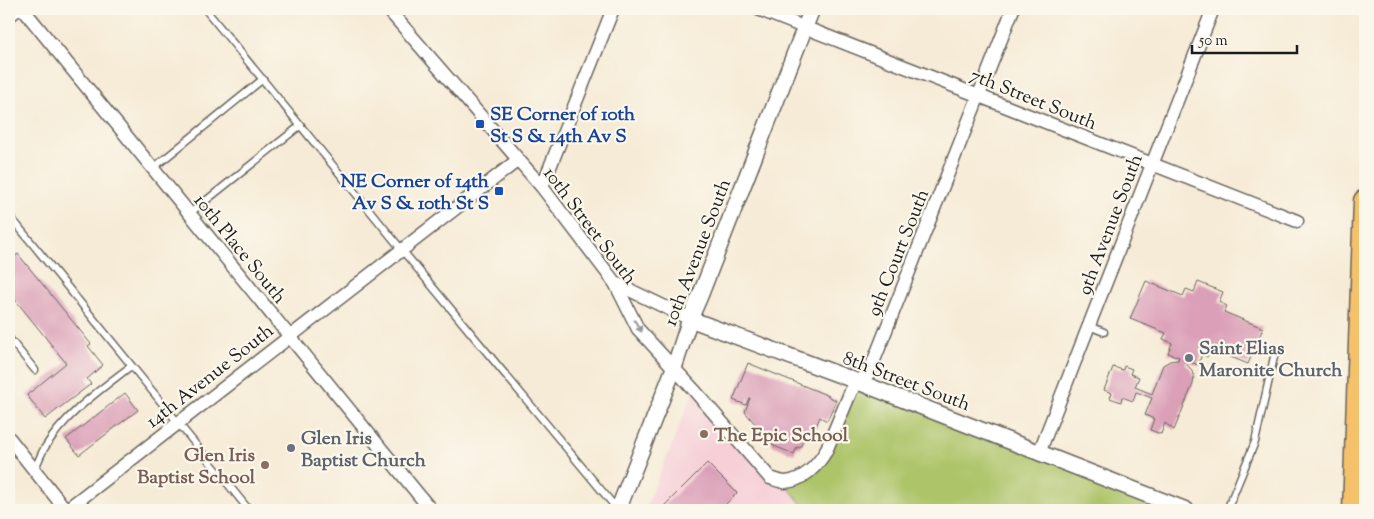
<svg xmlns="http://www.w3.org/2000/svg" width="1374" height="519" font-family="'Sorts Mill Goudy',serif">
	<rect width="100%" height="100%" fill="#fbf7ec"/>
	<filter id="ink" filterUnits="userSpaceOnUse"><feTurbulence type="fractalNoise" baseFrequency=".02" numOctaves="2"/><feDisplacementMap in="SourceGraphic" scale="10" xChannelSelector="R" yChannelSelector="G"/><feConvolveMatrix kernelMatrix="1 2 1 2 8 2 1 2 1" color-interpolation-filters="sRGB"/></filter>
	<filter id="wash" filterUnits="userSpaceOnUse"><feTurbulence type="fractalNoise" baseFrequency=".0096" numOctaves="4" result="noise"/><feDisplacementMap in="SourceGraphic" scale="20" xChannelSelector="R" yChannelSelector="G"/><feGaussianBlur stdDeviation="1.12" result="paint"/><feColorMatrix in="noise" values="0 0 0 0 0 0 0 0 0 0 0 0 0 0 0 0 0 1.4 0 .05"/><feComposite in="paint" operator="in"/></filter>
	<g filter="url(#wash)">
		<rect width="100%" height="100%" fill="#f6ebd6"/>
		<!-- built -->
		<polygon fill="#f6cfd7" points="694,390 770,478 784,482 806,510 645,510"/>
		<!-- green -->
		<polygon fill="#adc469" stroke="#647042" points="858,382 1186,510 806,510 784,482 826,451"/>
		<g id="blocks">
			<!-- building -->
			<g fill="#dba0b8">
				<polygon points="18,254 91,344 88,346 103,365 87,379 91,384 45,419 27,395 66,363 9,292 9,261"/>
				<polygon points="1146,281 1183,296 1186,289 1194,292 1198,282 1223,292 1219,302 1227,306 1224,312 1263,328 1248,364 1211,349 1207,357 1202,354 1198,365 1187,361 1186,364 1191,369 1194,376 1193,384 1174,430 1165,423 1161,434 1150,430 1154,419 1145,415 1152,398 1136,392 1133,401 1122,397 1121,402 1110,398 1112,393 1104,390 1113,367 1123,370 1124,366 1132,369 1130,374 1139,377 1135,387 1152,394 1163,365 1170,361 1178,360 1179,357 1168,353 1172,343 1163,339 1166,333 1130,319"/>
				<polygon points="748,363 829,396 829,397 836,400 827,421 820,417 811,439 805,437 800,448 797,447 794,454 774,446 745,412 750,398 749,398 746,405 733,400"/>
				<polygon points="125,393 138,410 79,455 66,439"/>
				<polygon points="707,463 737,493 720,510 660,510"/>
			</g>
		</g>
	</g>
	<g filter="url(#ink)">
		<use href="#blocks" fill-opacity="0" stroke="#68645d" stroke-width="1"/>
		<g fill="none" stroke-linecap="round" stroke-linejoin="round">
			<!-- service casing -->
			<g stroke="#68645d" stroke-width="9">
				<g id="service">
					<polyline points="205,9 402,250 617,509"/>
					<polyline points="152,169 263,79"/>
					<polyline points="189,214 301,125"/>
					<polyline points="9,215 249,510"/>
					<polyline points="1089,326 1104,332"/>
					<polyline points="9,338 35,370"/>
					<path d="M34,470C38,463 40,456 44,449C65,414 100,390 131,366"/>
					<polyline points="1227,510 1255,442 1274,357"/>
				</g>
			</g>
			<!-- minor casing -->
			<g stroke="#68645d" stroke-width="15">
				<g id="minor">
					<polyline points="23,9 431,510"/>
					<path d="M388,9L542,187L615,283L638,329L694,390L770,478C774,479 781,482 785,482C803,481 818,465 826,451L851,391L858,382L869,373L1013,9"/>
					<polyline points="758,9 1297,221"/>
					<polyline points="9,16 18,9"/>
					<polyline points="542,187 613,9"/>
					<polyline points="615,283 690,319"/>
					<polyline points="9,438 66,510"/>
					<polyline points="1039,453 1213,9"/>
					<polyline points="66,510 518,160"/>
				</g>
			</g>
			<!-- tertiary casing -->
			<g stroke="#68645d" stroke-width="18">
				<g id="tertiary">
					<polyline points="690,319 848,378 1186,510"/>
					<polyline points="618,510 674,368 690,319 700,296 812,9"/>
				</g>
			</g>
			<!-- motorway casing -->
			<g stroke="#68645d" stroke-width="25">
				<polyline id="motorway" points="1354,510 1365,201"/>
			</g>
			<!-- service -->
			<use href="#service" stroke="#fff" stroke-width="6"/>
			<!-- minor -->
			<use href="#minor" stroke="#fff" stroke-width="12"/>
			<!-- tertiary -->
			<use href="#tertiary" stroke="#fff" stroke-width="15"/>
			<!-- motorway -->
			<use href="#motorway" stroke="#f5c16b" stroke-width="22"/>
		</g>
		<!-- one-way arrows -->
		<defs><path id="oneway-solid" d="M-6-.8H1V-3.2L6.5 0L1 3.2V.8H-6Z" transform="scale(1.25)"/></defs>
		<use fill="#999" href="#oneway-solid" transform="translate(638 326) rotate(58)"/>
	</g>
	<!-- markers -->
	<g fill="#1a4fb4" stroke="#fbf7ec" stroke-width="2">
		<rect x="475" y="119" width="10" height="10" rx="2.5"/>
		<rect x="494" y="186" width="10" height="10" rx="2.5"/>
	</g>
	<g fill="#6b7280" stroke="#fbf7ec" stroke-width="2">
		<circle cx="1189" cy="358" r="5"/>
		<circle cx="291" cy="448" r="5"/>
	</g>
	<g fill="#8d6e63" stroke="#fbf7ec" stroke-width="2">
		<circle cx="704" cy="434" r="5"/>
		<circle cx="265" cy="465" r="5"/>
	</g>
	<g text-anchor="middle" stroke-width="4.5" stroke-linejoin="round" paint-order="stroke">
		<!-- street labels -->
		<g font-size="19" fill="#1c1c1c" stroke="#fbf7ec">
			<text transform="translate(1034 98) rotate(22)" y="7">7th Street South</text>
			<text transform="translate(1109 224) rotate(-69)" y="7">9th Avenue South</text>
			<text transform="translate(591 225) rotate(53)" y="7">10th Street South</text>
			<text transform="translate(241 248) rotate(51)" y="7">10th Place South</text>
			<text transform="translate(696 252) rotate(-69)" y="7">10th Avenue South</text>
			<text transform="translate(897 252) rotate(-68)" y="7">9th Court South</text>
			<text transform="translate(209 375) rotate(-38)" y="7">14th Avenue South</text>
			<text transform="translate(907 380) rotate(21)" y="7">8th Street South</text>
		</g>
		<!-- transit labels -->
		<g font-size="19" font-weight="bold" fill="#164399" stroke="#fbf7ec" text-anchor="start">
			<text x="490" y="120">SE Corner of 10th<tspan x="490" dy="22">St S &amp; 14th Av S</tspan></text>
			<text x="489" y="187" text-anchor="end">NE Corner of 14th<tspan x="489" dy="22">Av S &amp; 10th St S</tspan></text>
		</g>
		<!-- worship labels -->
		<g font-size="19" font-weight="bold" fill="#5b616d" stroke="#fbf7ec" text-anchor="start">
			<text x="1199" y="354">Saint Elias<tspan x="1199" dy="22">Maronite Church</tspan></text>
			<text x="301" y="444">Glen Iris<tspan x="301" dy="22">Baptist Church</tspan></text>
		</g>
		<!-- education labels -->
		<g font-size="19" font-weight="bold" fill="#785e54" stroke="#fbf7ec" text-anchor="start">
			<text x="714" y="441">The Epic School</text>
			<text x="255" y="461" text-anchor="end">Glen Iris<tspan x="255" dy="22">Baptist School</tspan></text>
		</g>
	</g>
	<!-- margin -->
	<rect width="1374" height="519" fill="none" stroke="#fbf7ec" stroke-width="30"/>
	<!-- scale -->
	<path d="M1192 45v8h105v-8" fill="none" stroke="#1c1c1c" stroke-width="2.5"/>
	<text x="1199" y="45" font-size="15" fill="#1c1c1c" stroke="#fbf7ec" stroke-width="4" paint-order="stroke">50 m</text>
</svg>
